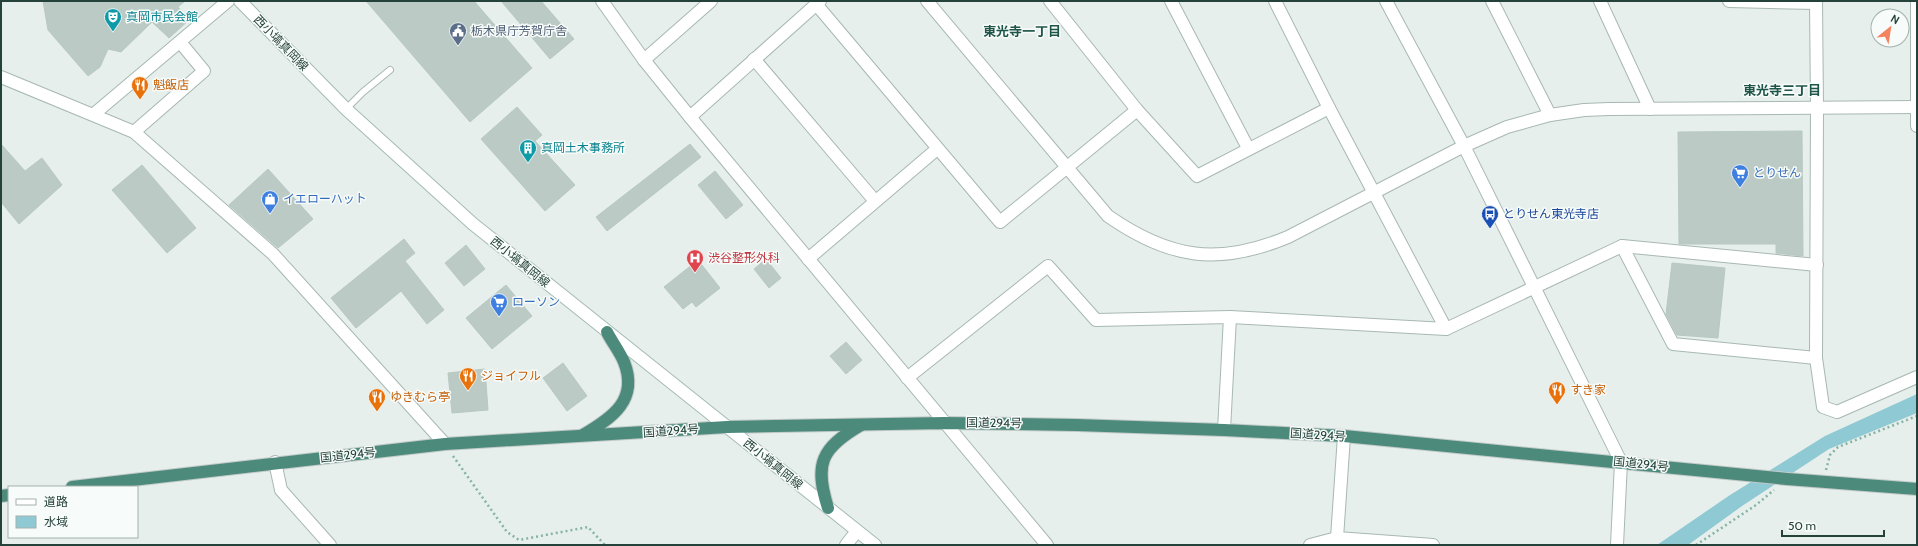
<svg xmlns="http://www.w3.org/2000/svg" width="1918" height="546" font-family="Cabin,'Noto Sans JP',sans-serif">
	<rect width="100%" height="100%" fill="#e6efeb"/>
	<!-- water -->
	<polygon fill="#8ec9d4" points="1917,394 1917,413 1829,449 1742,506 1688,545 1657,545 1730,495 1825,436"/>
	<!-- building -->
	<g fill="#bbcac4" stroke="#b8c9c2">
		<polygon points="43,1 185,1 178,7 189,20 169,38 152,22 121,52 108,49 100,67 88,76 48,30"/>
		<polygon points="366,1 474,1 532,68 470,122"/>
		<polygon points="501,1 541,1 574,39 550,59"/>
		<polygon points="517,107 542,135 535,141 575,185 545,211 481,139"/>
		<polygon points="1802,131 1803,256 1776,253 1776,244 1679,244 1678,132"/>
		<polygon points="1,144 25,171 42,158 62,185 19,224 1,202"/>
		<polygon points="690,144 701,157 607,231 596,217"/>
		<polygon points="142,165 196,228 167,253 112,190"/>
		<polygon points="268,169 313,219 278,248 229,205"/>
		<polygon points="715,171 743,205 726,219 698,185"/>
		<polygon points="404,239 415,253 405,261 444,310 427,324 401,291 356,328 331,298"/>
		<polygon points="466,245 485,269 464,286 445,263"/>
		<polygon points="766,259 781,278 769,288 754,269"/>
		<polygon points="698,260 720,288 696,307 692,302 683,309 664,287"/>
		<polygon points="1672,263 1725,268 1718,338 1677,335 1666,314"/>
		<polygon points="506,285 532,316 492,349 466,318"/>
		<polygon points="846,342 862,360 846,374 830,356"/>
		<polygon points="563,363 587,396 567,411 543,378"/>
		<polygon points="485,369 488,410 452,413 448,373"/>
	</g>
	<g fill="none" stroke-linecap="round" stroke-linejoin="round">
		<!-- service casing -->
		<g stroke="#a8b8b2" stroke-width="8">
			<polyline id="service" points="346,109 363,92 390,70"/>
		</g>
		<!-- minor casing -->
		<g stroke="#a8b8b2" stroke-width="14">
			<g id="minor">
				<polyline points="1050,1 1137,110 1197,176 1329,108"/>
				<polyline points="1171,1 1248,148"/>
				<polyline points="1275,1 1329,108 1446,329"/>
				<polyline points="1492,1 1550,115"/>
				<polyline points="1600,1 1650,109"/>
				<polyline points="1729,1 1816,3"/>
				<polyline points="1917,1 1917,126"/>
				<polyline points="816,4 1000,222 1137,110"/>
				<polyline points="754,59 875,201"/>
				<polyline points="644,60 711,1"/>
				<polyline points="1,77 134,132 273,254 445,444"/>
				<polyline points="1817,108 1816,358 1823,407 1837,412 1917,377"/>
				<polyline points="94,114 228,1"/>
				<polyline points="690,117 820,1"/>
				<polyline points="134,132 204,71 180,42"/>
				<polyline points="1622,246 1673,344 1816,358"/>
				<polyline points="808,259 937,149"/>
				<polyline points="907,378 1048,266 1096,320 1230,317 1446,329 1622,246 1817,265"/>
				<polyline points="1224,430 1230,317"/>
				<polyline points="275,462 281,490 330,545"/>
				<polyline points="1340,544 1337,538 1344,436"/>
				<polyline points="846,545 857,531"/>
				<polyline points="1310,545 1337,538 1433,545"/>
				<polyline points="1617,545 1621,462"/>
			</g>
		</g>
		<!-- tertiary casing -->
		<g stroke="#a8b8b2" stroke-width="14">
			<g id="tertiary">
				<polyline points="602,1 644,60 690,117 1047,545"/>
				<path d="M927,1L1108,216C1170,259 1218,266 1288,237L1464,146L1507,127L1550,115L1584,110L1609,109L1917,107"/>
				<polyline points="1386,1 1464,146 1621,462"/>
				<polyline points="1816,1 1817,108"/>
			</g>
		</g>
		<!-- secondary casing -->
		<g stroke="#a4bbb3" stroke-width="14">
			<polyline id="secondary" points="240,1 346,109 473,224 875,545"/>
		</g>
		<!-- trunk casing -->
		<g stroke="#c2cac8" stroke-width="14">
			<g id="trunk">
				<path d="M583,435C612,418 639,400 624,362C620,352 612,342 607,332"/>
				<polyline points="72,487 445,444 727,427 944,423 1076,425 1224,430 1344,436 1787,479 1917,489"/>
				<polyline points="1,496 9,495"/>
				<path d="M828,508C814,464 821,448 861,425"/>
			</g>
		</g>
		<!-- path -->
		<g stroke="#86b3a5" stroke-width="2.5" stroke-dasharray="2 3" stroke-linecap="butt">
			<polyline points="453,456 507,532 519,540 588,527 605,545"/>
			<polyline points="1826,470 1830,455 1838,447 1917,416"/>
			<polyline points="1696,545 1756,505 1774,490"/>
		</g>
		<!-- service -->
		<use href="#service" stroke="#fff" stroke-width="6"/>
		<!-- minor -->
		<use href="#minor" stroke="#fff" stroke-width="12"/>
		<!-- tertiary -->
		<use href="#tertiary" stroke="#fff" stroke-width="12"/>
		<!-- secondary -->
		<use href="#secondary" stroke="#fff" stroke-width="12"/>
		<!-- trunk -->
		<use href="#trunk" stroke="#4c8a7c" stroke-width="12"/>
	</g>
	<!-- icons -->
	<defs>
		<g id="theatre-pin" transform="scale(0.9)"><path d="M0 17L-7.5 6A9.5 9.5 0 1 1 7.5 6Z" fill="#0f9aa8" stroke="#f7fbf9"/><path d="M-5-5.5Q0-4 5-5.5V0Q5 5 0 6Q-5 5-5 0ZM-3.3-2.5H-1v1.5H-3.3ZM1-2.5H3.3v1.5H1ZM-2.8 1Q0 5.5 2.8 1Z" fill="#fff"/></g>
		<g id="civic-pin" transform="scale(0.9)"><path d="M0 17L-7.5 6A9.5 9.5 0 1 1 7.5 6Z" fill="#5c6f8a" stroke="#f7fbf9"/><path d="M-.6-6.5H3V-4.5H.6V-3L4-1V1h2V6H-6V1h2V-1L-.6-3ZM-1.2 2.5V6h2.4V2.5Z" fill="#fff"/></g>
		<g id="restaurant-pin" transform="scale(0.9)"><path d="M0 17L-7.5 6A9.5 9.5 0 1 1 7.5 6Z" fill="#e8710a" stroke="#f7fbf9"/><path d="M-5-6h1v4h1v-4h1v4h1v-4h1v5L-1.5 .5V6h-2V.5L-5-1ZM5-6V6H3V1.5H1.5Q1.5-4 5-6Z" fill="#fff"/></g>
		<g id="building-pin" transform="scale(0.9)"><path d="M0 17L-7.5 6A9.5 9.5 0 1 1 7.5 6Z" fill="#0f9aa8" stroke="#f7fbf9"/><path d="M-4-6H4V6H1V3H-1V6H-4ZM-2.5-4.3h1.7v1.8h-1.7ZM.8-4.3h1.7v1.8H.8ZM-2.5-1h1.7V.8h-1.7ZM.8-1h1.7V.8H.8Z" fill="#fff"/></g>
		<g id="supermarket-pin" transform="scale(0.9)"><path d="M0 17L-7.5 6A9.5 9.5 0 1 1 7.5 6Z" fill="#3f7fe0" stroke="#f7fbf9"/><path d="M-6-5.5h2.5l.6 2H6L4.5 2H-2.5L-4.4-4H-6ZM-1.5 3.2a1.3 1.3 0 1 0 .1 0ZM3 3.2a1.3 1.3 0 1 0 .1 0Z" fill="#fff"/></g>
		<g id="shop-pin" transform="scale(0.9)"><path d="M0 17L-7.5 6A9.5 9.5 0 1 1 7.5 6Z" fill="#3f7fe0" stroke="#f7fbf9"/><path d="M-5-2.5h2.3a2.7 3.5 0 0 1 5.4 0H5L5.5 6h-11ZM-1.5-2.5h3a1.5 2.3 0 0 0-3 0Z" fill="#fff"/></g>
		<g id="bus-pin" transform="scale(0.9)"><path d="M0 17L-7.5 6A9.5 9.5 0 1 1 7.5 6Z" fill="#1a4fb4" stroke="#f7fbf9"/><path d="M-5-6H5V4H4V6H2V4H-2V6H-4V4H-5ZM-3.5-4V0h7V-4ZM-3.5 1.2v1.5H-2V1.2ZM2 1.2v1.5H3.5V1.2Z" fill="#fff"/></g>
		<g id="hospital-pin" transform="scale(0.9)"><path d="M0 17L-7.5 6A9.5 9.5 0 1 1 7.5 6Z" fill="#e0444e" stroke="#f7fbf9"/><path d="M-5-5h3v3.5h4V-5h3V5h-3V1.5h-4V5h-3Z" fill="#fff"/></g>
	</defs>
	<g fill-rule="evenodd">
		<use href="#theatre-pin" x="113" y="17"/>
		<use href="#civic-pin" x="458" y="31"/>
		<use href="#restaurant-pin" x="140" y="85"/>
		<use href="#building-pin" x="528" y="148"/>
		<use href="#supermarket-pin" x="1740" y="173"/>
		<use href="#shop-pin" x="270" y="199"/>
		<use href="#bus-pin" x="1490" y="214"/>
		<use href="#hospital-pin" x="695" y="258"/>
		<use href="#supermarket-pin" x="499" y="302"/>
		<use href="#restaurant-pin" x="468" y="376"/>
		<use href="#restaurant-pin" x="1557" y="390"/>
		<use href="#restaurant-pin" x="377" y="397"/>
	</g>
	<g text-anchor="middle" stroke-width="3" stroke-linejoin="round" paint-order="stroke">
		<!-- culture labels -->
		<g font-size="12" fill="#0d838f" stroke="#f7fbf9" text-anchor="start">
			<text x="126" y="21">真岡市民会館</text>
			<text x="541" y="152">真岡土木事務所</text>
		</g>
		<!-- service labels -->
		<g font-size="12" fill="#4e5e75" stroke="#f7fbf9" text-anchor="start">
			<text x="471" y="35">栃木県庁芳賀庁舎</text>
		</g>
		<!-- street labels -->
		<g font-size="12" fill="#24423a" stroke="#f7fbf9">
			<text transform="translate(281 43) rotate(46)" y="4">西小塙真岡線</text>
			<text transform="translate(520 262) rotate(39)" y="4">西小塙真岡線</text>
			<text transform="translate(994 423) rotate(1)" y="4">国道294号</text>
			<text transform="translate(671 431) rotate(-4)" y="4">国道294号</text>
			<text transform="translate(1318 435) rotate(4)" y="4">国道294号</text>
			<text transform="translate(348 455) rotate(-6)" y="4">国道294号</text>
			<text transform="translate(773 464) rotate(39)" y="4">西小塙真岡線</text>
			<text transform="translate(1641 464) rotate(6)" y="4">国道294号</text>
		</g>
		<!-- food labels -->
		<g font-size="12" fill="#c56008" stroke="#f7fbf9" text-anchor="start">
			<text x="153" y="89">魁飯店</text>
			<text x="481" y="380">ジョイフル</text>
			<text x="1570" y="394">すき家</text>
			<text x="390" y="401">ゆきむら亭</text>
		</g>
		<!-- shop labels -->
		<g font-size="12" fill="#366cbe" stroke="#f7fbf9" text-anchor="start">
			<text x="1753" y="177">とりせん</text>
			<text x="283" y="203">イエローハット</text>
			<text x="512" y="306">ローソン</text>
		</g>
		<!-- transit labels -->
		<g font-size="12" fill="#164399" stroke="#f7fbf9" text-anchor="start">
			<text x="1503" y="218">とりせん東光寺店</text>
		</g>
		<!-- health labels -->
		<g font-size="12" fill="#be3a42" stroke="#f7fbf9" text-anchor="start">
			<text x="708" y="262">渋谷整形外科</text>
		</g>
		<!-- neighbourhood labels -->
		<g font-size="13" font-weight="bold" fill="#1f5548" stroke="#f7fbf9">
			<text x="1022" y="36">東光寺一丁目</text>
			<text x="1782" y="95">東光寺三丁目</text>
		</g>
	</g>
	<!-- border -->
	<rect width="1918" height="546" fill="none" stroke="#24423a" stroke-width="4"/>
	<!-- legend -->
	<rect x="8" y="486" width="130" height="52" fill="#f7fbf9" stroke="#a3b1ad"/>
	<rect x="16" y="499" width="20" height="6" fill="#ffffff" stroke="#a3b1ad"/>
	<text x="44" y="506" font-size="12" fill="#24423a">道路</text>
	<rect x="16" y="516" width="20" height="12" fill="#8ec9d4" stroke="#a3b1ad"/>
	<text x="44" y="526" font-size="12" fill="#24423a">水域</text>
	<!-- north arrow -->
	<g transform="translate(1890 28) rotate(30)"><circle r="19" fill="#f7fbf9" stroke="#a3b1ad"/>
	<path d="M0-3L7 15L0 10L-7 15Z" fill="#f4845f"/>
	<text y="-6" font-size="11" font-weight="bold" text-anchor="middle" fill="#24423a">N</text>
	</g>
	<!-- scale -->
	<path d="M1782 530v6h102v-6" fill="none" stroke="#24423a" stroke-width="2"/>
	<text x="1788" y="530" font-size="12" fill="#24423a" stroke="#f7fbf9" stroke-width="3" paint-order="stroke">50 m</text>
</svg>
